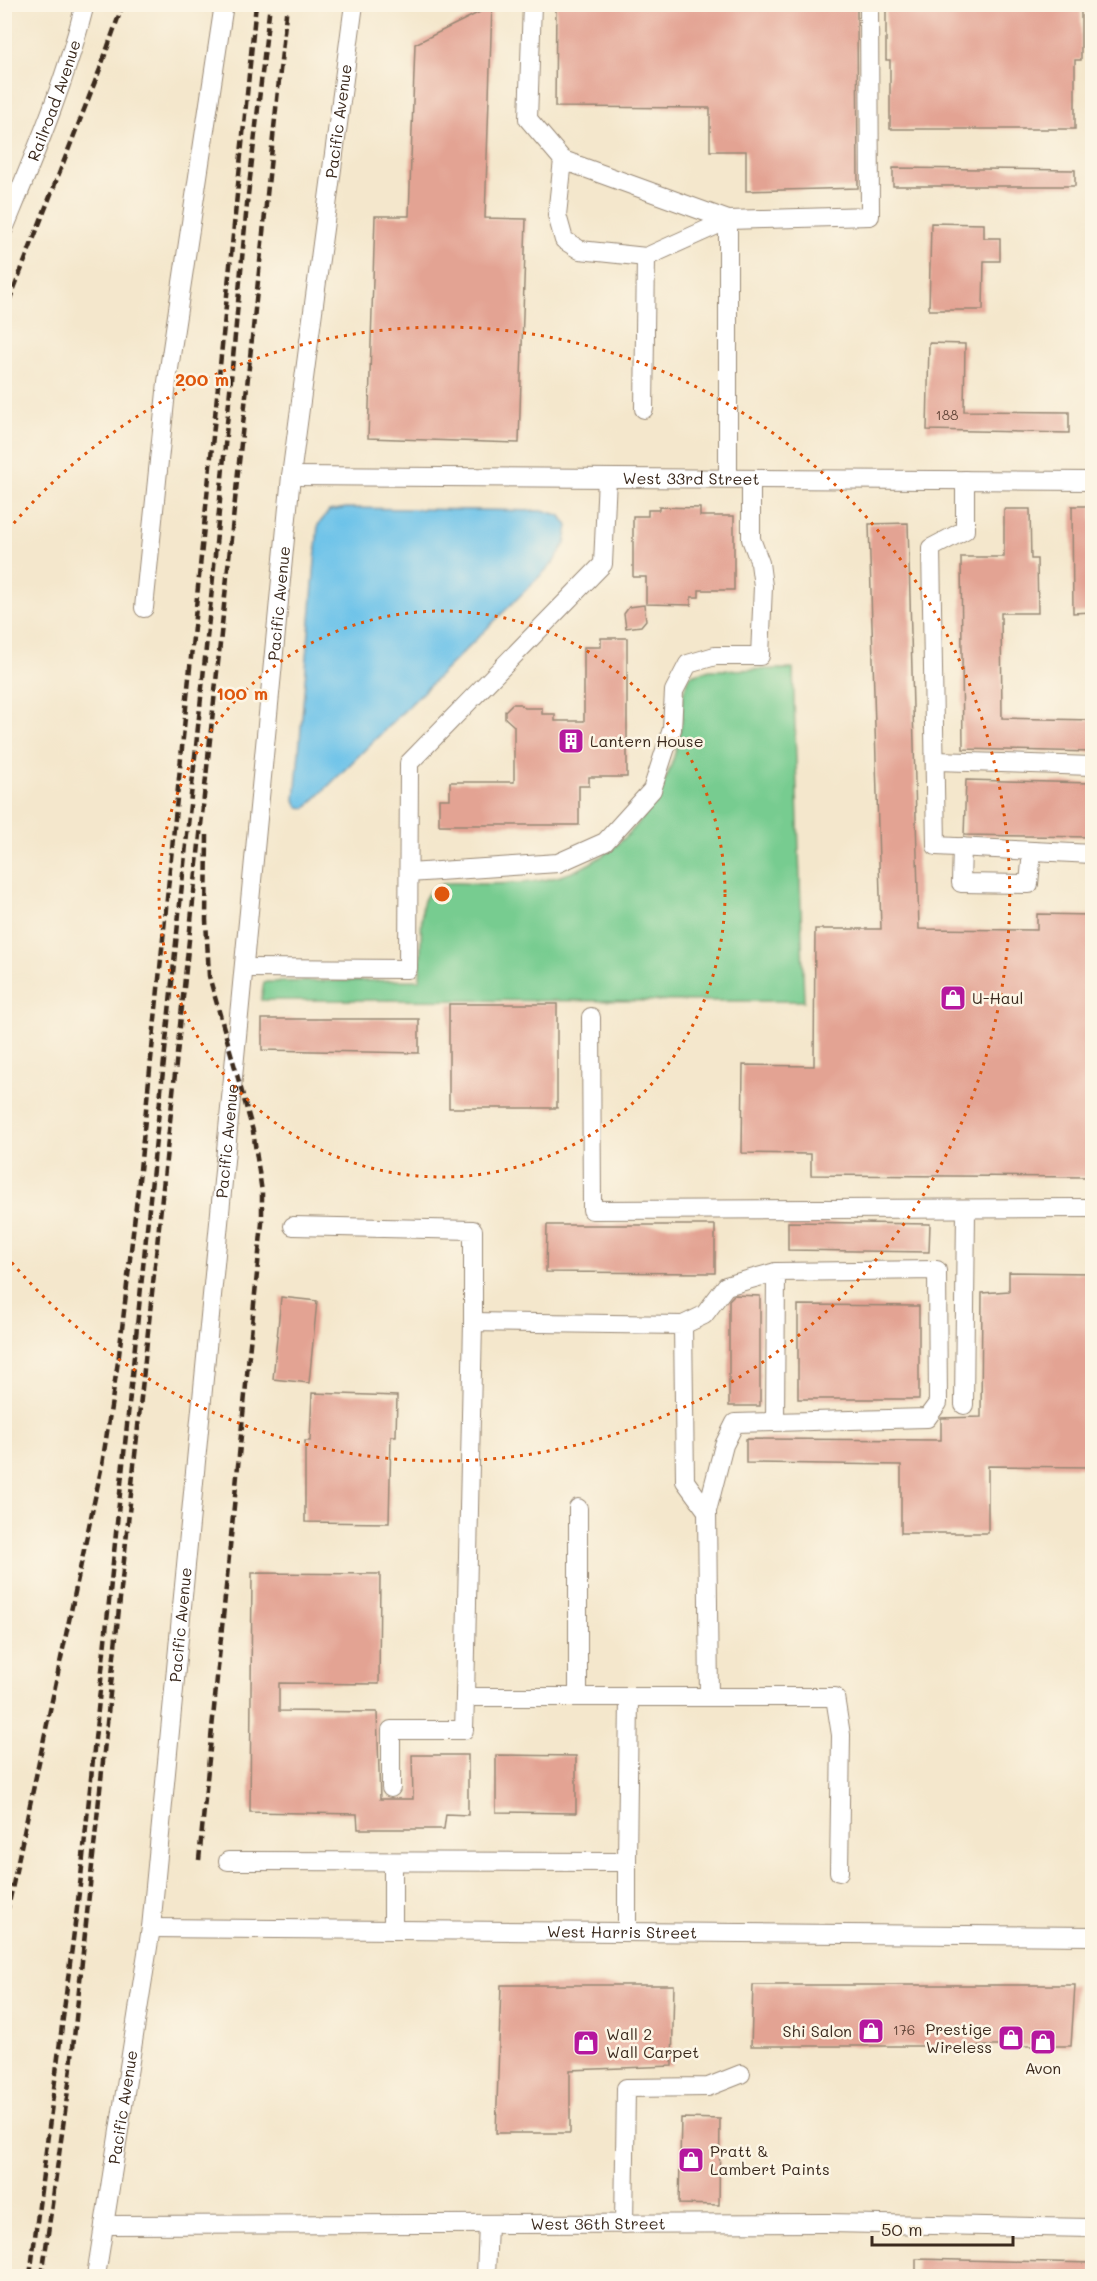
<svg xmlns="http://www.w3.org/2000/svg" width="1097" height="2281" font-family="Mali,sans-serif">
	<rect width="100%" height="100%" fill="#fcf5e5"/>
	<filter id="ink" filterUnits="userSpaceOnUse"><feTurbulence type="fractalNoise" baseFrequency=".0167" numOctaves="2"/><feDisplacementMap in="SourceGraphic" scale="12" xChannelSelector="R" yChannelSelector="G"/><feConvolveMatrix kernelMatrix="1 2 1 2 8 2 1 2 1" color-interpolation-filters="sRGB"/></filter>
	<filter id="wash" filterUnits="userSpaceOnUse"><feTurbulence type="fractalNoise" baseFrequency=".008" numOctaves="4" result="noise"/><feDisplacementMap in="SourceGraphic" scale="24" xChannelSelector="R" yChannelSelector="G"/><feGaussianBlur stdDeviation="1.35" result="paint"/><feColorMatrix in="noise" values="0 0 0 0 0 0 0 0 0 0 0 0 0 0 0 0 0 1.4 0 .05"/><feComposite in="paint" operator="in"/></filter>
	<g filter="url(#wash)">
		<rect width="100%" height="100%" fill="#f4e7cc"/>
		<!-- green -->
		<path fill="#77cc90" stroke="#597b57" stroke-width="1.5" d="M793,669L804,1001L261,1000L264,982L420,980L422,907C424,898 428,890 437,886C450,880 469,884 483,884C516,884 551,883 581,868C636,841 669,791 680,732C685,707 677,700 691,675L710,670Z"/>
		<!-- water -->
		<polygon fill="#6cc2e9" stroke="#547684" stroke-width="1.5" points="346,508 546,511 561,516 568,526 565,544 553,563 306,808 298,807 295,800 318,525 329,511"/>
		<g id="blocks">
			<!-- building -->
			<g fill="#e3a393">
				<polygon points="556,4 857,4 858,188 746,191 746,151 710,151 710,108 555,107"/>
				<polygon points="886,4 1081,4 1081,60 1075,60 1075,129 890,129 890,60 886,60"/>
				<polygon points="492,6 485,218 526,219 519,443 368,438 375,216 409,216 415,44"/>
				<polygon points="893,168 1075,170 1075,186 893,186"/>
				<polygon points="931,223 984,224 984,238 1000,238 1000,261 984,261 983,310 929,310"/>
				<polygon points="929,343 965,344 964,411 1069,412 1069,433 927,430"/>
				<polygon points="1072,506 1092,506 1092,612 1073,613"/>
				<polygon points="659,507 700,508 700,516 734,516 734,590 699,590 699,597 691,597 691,605 646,604 646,577 633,577 633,516 648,516 648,510 659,510"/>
				<polygon points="1004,509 1030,509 1031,559 1037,559 1038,613 1001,613 1002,718 1092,720 1092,752 963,749 961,557 1004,557"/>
				<polygon points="908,523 919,929 1037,930 1037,914 1092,915 1092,1177 811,1175 811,1154 742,1153 743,1065 814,1066 815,929 881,929 869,524"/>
				<polygon points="644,605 646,620 641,626 626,628 624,614 629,607"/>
				<polygon points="601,638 627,638 627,777 589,777 589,786 579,786 579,825 439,825 439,799 450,799 450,782 514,782 514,726 505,718 505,711 512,704 520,704 525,708 542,708 542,714 555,714 555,721 584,721 584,647 601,647"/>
				<polygon points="966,780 1092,783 1092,837 964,835"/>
				<rect x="449" y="1004" width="108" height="104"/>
				<polygon points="262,1019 419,1019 419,1053 262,1050"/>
				<polygon points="788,1222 930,1224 929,1252 788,1250"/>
				<polygon points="547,1225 715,1225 715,1273 546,1272"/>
				<polygon points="1009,1272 1092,1273 1092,1467 988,1466 988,1533 901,1533 901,1465 746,1463 746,1439 941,1440 941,1418 981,1417 982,1293 1009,1291"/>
				<polygon points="734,1295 760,1296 760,1406 729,1406 729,1300"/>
				<polygon points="281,1297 317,1301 309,1383 273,1379"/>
				<polygon points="798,1305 919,1306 919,1399 798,1399"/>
				<polygon points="312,1393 397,1396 396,1436 391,1436 389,1523 305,1522 305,1441 310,1441"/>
				<polygon points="252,1573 380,1574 379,1684 279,1683 279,1711 377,1712 380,1799 413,1799 412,1755 468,1755 468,1815 446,1814 444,1829 358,1829 357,1814 250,1812"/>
				<polygon points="496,1755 576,1756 576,1813 496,1812"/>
				<polygon points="501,1985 674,1985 672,2066 570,2070 570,2133 496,2133"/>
				<polygon points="753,1985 1075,1985 1071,2046 751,2046"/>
				<polygon points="681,2118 720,2119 719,2205 679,2204"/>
				<polygon points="916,2259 1092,2263 1092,2277 916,2277"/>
			</g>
		</g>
	</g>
	<g filter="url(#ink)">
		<use href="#blocks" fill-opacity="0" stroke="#988875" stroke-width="1.5"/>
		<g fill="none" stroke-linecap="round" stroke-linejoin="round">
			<!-- minor casing -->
			<g stroke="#988875" stroke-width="20">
				<g id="minor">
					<polyline points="532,4 528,119 563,160 728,220 728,478"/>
					<polyline points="563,160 557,215 564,240 580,250 646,257"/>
					<path id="s1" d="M4,229C34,156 66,81 85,4"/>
					<polyline points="644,409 646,257 728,220 870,216 869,4"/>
					<path id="s2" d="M291,476L1092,481"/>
					<polyline points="965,480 965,530 931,548 936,846 1092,854"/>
					<polyline points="144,608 167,382 224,4"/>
					<polyline points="936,761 1092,766"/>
					<polyline points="962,847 961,883 1029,884 1032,851"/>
					<polyline points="409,873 558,863 605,842 652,790 672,729 674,691 688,664 715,656 760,656 763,586 760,563 751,539 751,479"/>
					<polyline points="244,968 408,969 409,763 603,564 607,478"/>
					<polyline points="591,1017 592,1210 1092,1208"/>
					<polyline points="293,1226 473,1230 473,1322"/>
					<polyline points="683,1325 704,1315 726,1286 776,1272"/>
					<polyline points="964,1405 966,1209"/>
					<polyline points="465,1697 473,1322 683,1325 685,1481 707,1511"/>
					<polyline points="578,1697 578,1508"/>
					<polyline points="709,1697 707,1511 724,1445 735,1423 927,1418 938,1403 937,1270 776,1272 775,1422"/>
					<polyline points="391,1788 391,1730 464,1730 465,1697 835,1697 841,1735 839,1872"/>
					<polyline points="228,1861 627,1862 627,1931"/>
					<polyline points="393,1862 393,1930"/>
					<polyline points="627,1862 629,1697"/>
					<path id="s3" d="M151,1928L1092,1936"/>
					<polyline points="624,2224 626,2088 708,2087 741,2074"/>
					<path id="s4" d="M104,2225L827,2223L1092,2228"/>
					<path id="s5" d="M96,2276L151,1928L291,476L354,4"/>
					<polyline points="486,2276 488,2224"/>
				</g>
			</g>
			<!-- minor -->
			<use href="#minor" stroke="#fff" stroke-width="18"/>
			<!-- rail -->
			<g stroke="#3b2a1e" stroke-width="4.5" stroke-dasharray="9 4.5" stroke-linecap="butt">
				<polyline points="4,314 100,69 123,4"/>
				<polyline points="199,1860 262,1223 262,1192 253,1131 209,976 206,920 207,835"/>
				<polyline points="4,1927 102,1465 119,1355 139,1180 256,4"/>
				<polyline points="30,2276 81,1877 211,599 247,204 270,4"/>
				<polyline points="42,2276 70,2076 287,4"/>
			</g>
		</g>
	</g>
	<!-- distance rings -->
	<g fill="none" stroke="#df570d" stroke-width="3" stroke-dasharray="3 6">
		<circle cx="442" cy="894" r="283"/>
		<path d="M8 530A567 567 0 1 1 8 1258"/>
	</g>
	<!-- icons -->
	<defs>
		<g id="building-square" transform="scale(1.35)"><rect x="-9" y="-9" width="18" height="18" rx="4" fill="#b5179e" stroke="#fcf5e5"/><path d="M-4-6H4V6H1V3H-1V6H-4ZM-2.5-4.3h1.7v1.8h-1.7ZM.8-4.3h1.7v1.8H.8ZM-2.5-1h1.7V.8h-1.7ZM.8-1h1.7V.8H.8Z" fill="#fff"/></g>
		<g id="shop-square" transform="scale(1.35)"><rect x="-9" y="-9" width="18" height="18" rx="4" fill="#b5179e" stroke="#fcf5e5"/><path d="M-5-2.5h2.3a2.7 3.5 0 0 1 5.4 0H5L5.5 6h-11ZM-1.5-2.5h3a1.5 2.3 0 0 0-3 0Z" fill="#fff"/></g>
	</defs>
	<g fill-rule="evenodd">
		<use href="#building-square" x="571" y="741"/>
		<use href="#shop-square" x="953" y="998"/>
		<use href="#shop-square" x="871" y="2031"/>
		<use href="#shop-square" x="1011" y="2038"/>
		<use href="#shop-square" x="1043" y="2042"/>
		<use href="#shop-square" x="586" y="2043"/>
		<use href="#shop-square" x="691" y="2160"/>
	</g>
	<g text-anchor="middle" stroke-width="5" stroke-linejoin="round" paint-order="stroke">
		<!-- number labels -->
		<g font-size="14" fill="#65483b">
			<text x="947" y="420">188</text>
			<text x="904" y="2035">176</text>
		</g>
		<!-- street labels -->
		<g font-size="16" fill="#3b2a1e" stroke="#fcf5e5">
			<text dy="6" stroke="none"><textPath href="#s1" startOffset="138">Railroad Avenue</textPath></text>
			<text dy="6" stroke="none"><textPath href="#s5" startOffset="2169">Pacific Avenue</textPath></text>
			<text dy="6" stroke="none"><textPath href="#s2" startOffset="400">West 33rd Street</textPath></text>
			<text dy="6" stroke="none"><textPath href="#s5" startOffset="1683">Pacific Avenue</textPath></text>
			<text dy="6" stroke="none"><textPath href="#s5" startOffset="1143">Pacific Avenue</textPath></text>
			<text dy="6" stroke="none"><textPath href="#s5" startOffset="657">Pacific Avenue</textPath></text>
			<text dy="6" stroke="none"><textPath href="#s3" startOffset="471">West Harris Street</textPath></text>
			<text dy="6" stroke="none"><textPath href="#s5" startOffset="171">Pacific Avenue</textPath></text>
			<text dy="6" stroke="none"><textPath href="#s4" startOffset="494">West 36th Street</textPath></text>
		</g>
		<!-- poi labels -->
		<g font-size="16" fill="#3b2a1e" stroke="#fcf5e5" text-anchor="start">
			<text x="590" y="747">Lantern House</text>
			<text x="972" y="1004">U-Haul</text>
			<text x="992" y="2035" text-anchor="end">Prestige<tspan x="992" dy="18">Wireless</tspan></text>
			<text x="852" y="2037" text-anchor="end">Shi Salon</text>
			<text x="606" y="2040">Wall 2<tspan x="606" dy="18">Wall Carpet</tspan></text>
			<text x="1043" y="2074" text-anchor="middle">Avon</text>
			<text x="710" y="2157">Pratt &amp;<tspan x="710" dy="18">Lambert Paints</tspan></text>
		</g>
	</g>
	<circle cx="442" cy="894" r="9" fill="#df570d" stroke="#fcf5e5" stroke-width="3"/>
	<g font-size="18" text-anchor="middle" font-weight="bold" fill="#df570d" stroke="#fcf5e5" stroke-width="5" stroke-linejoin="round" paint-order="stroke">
		<text x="202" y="386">200 m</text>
		<text x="242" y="700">100 m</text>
	</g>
	<!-- margin -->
	<rect width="1097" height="2281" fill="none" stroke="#fcf5e5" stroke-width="24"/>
	<!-- scale -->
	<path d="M872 2236v9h141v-9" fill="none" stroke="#3b2a1e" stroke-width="3"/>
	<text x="881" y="2236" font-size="18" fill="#3b2a1e" stroke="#fcf5e5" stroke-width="4.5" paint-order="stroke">50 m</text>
</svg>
